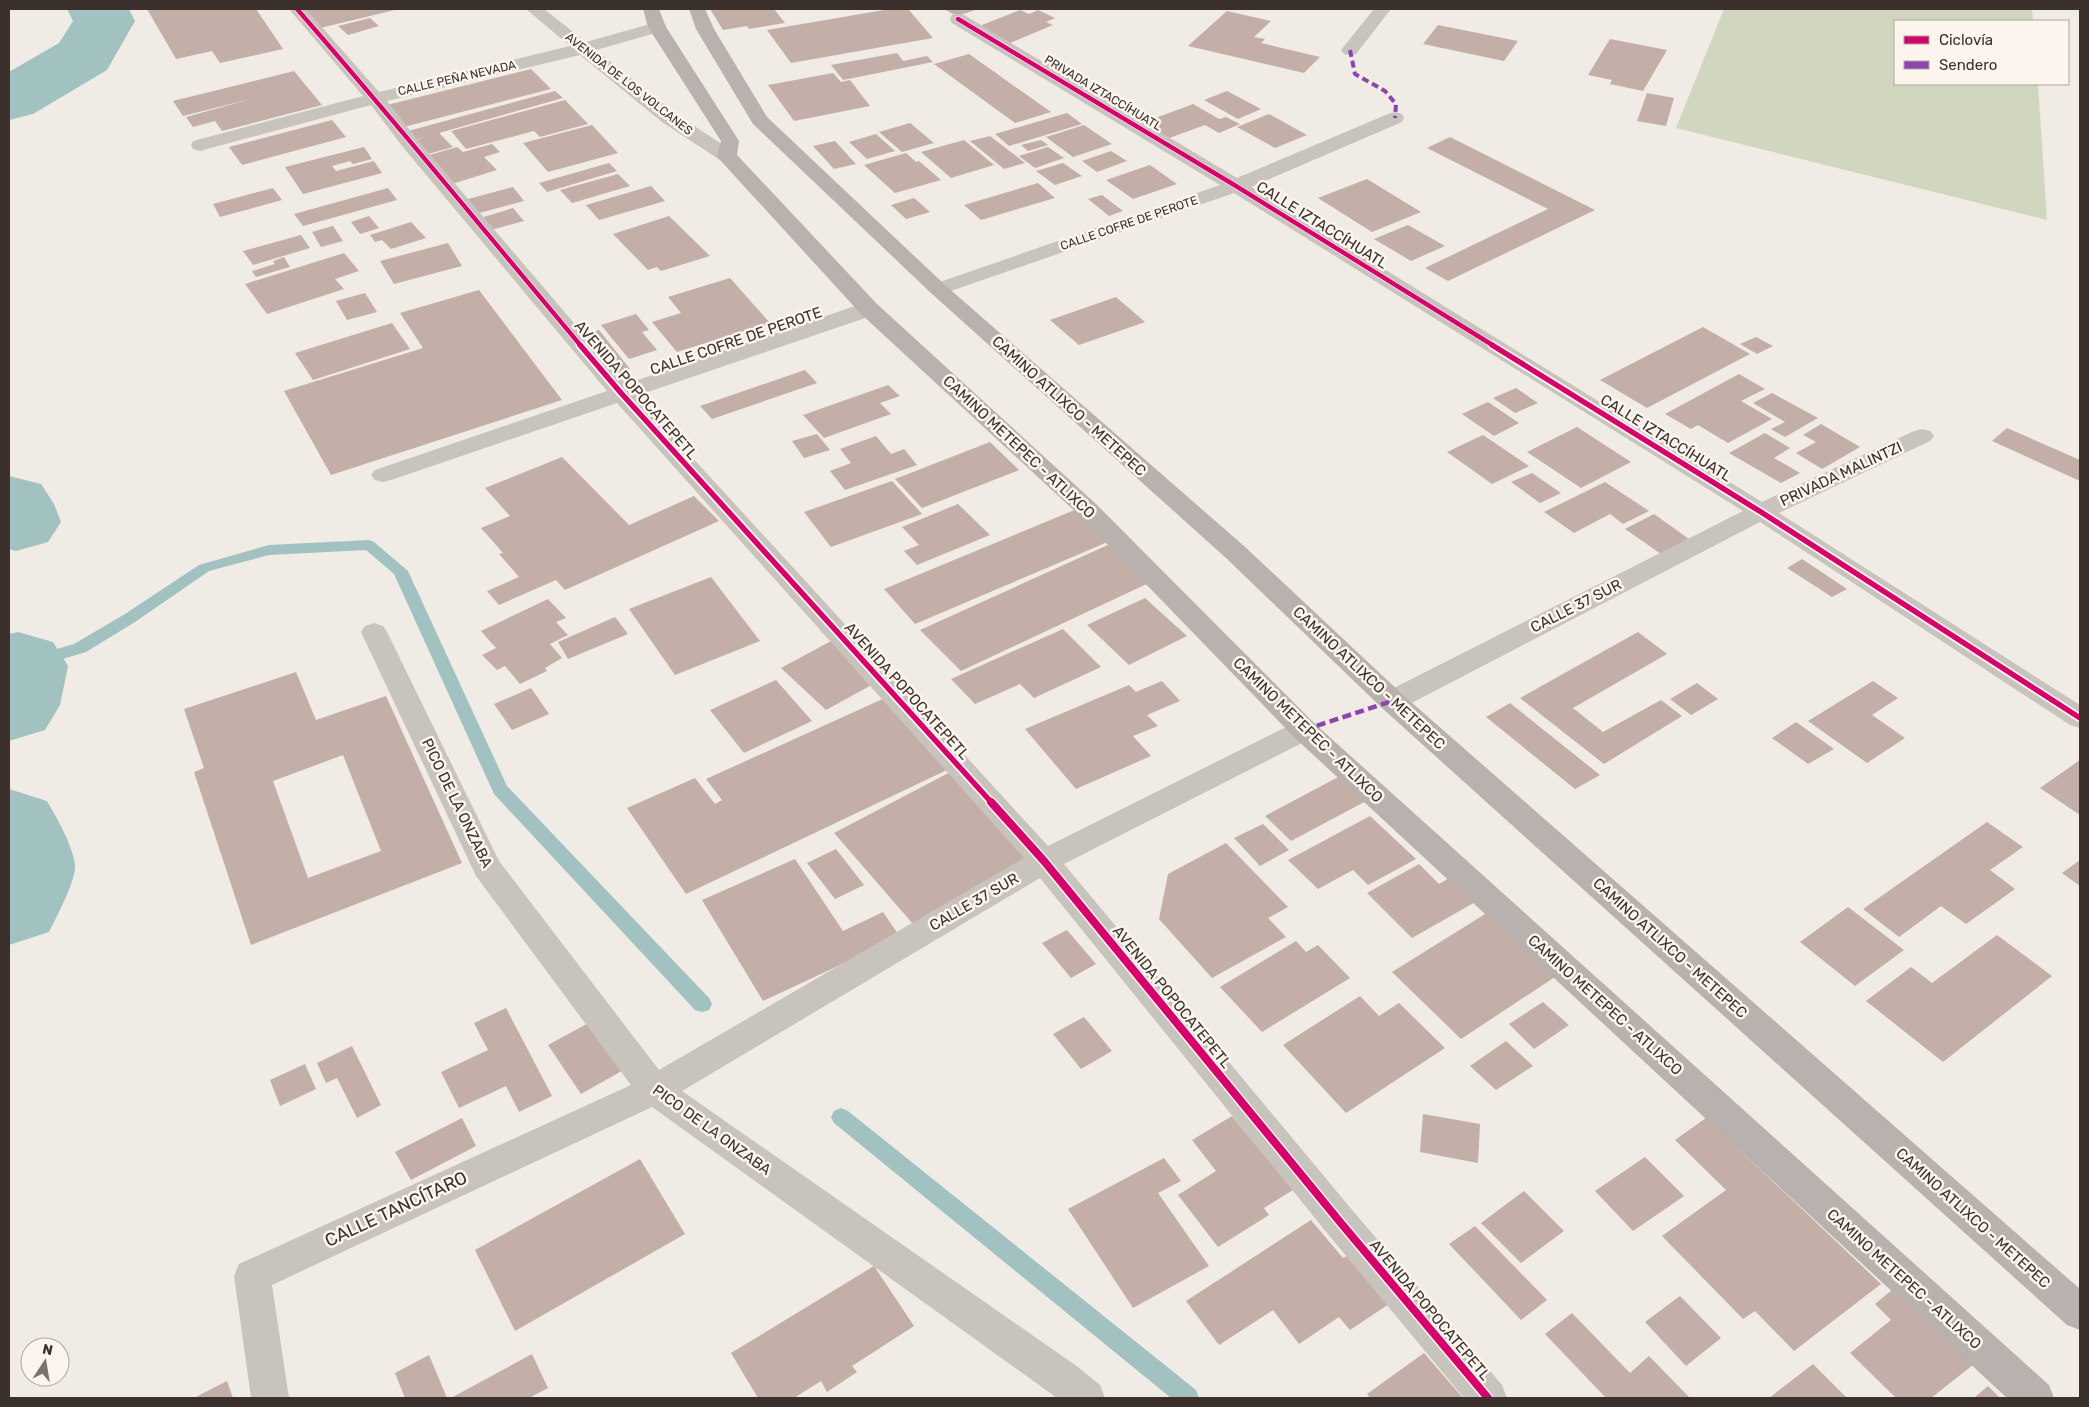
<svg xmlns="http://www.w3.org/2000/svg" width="2089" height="1407" font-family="Rubik,sans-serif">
	<rect width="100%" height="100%" fill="#f0ebe5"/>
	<!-- green -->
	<polygon fill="#d1d6bf" points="1724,9 2032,9 2033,21 1895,21 1895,84 2038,84 2047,220 1676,128"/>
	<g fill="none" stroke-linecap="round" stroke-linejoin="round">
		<!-- stream -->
		<g fill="#a1c2c1" fill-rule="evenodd">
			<polygon points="369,540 374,542 408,571 507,786 709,998 712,1004 709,1010 702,1012 695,1010 494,794 394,574 366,550 269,555 209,571 135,622 86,652 18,672 12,670 10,666 12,662 74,644 125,614 199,565 269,545"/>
			<polygon points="841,1108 848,1111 1196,1390 1199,1398 1171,1398 834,1123 831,1117 834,1111"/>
		</g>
		<!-- river -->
		<g fill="#a1c2c1" fill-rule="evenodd">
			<polygon points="67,9 129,9 135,21 107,70 33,114 9,120 9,72 59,43 73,21"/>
			<polygon points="9,476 41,484 54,504 61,522 48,542 16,551 9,549"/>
			<polygon points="18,632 53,642 68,666 60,705 45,730 9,741 9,634"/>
			<path d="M9,789L47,801C58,820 71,842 75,864C77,879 56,918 49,932L9,945Z"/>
		</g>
	</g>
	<!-- building -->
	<g fill="#c3afa7" fill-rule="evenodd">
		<polygon points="147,9 256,9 283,49 220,63 212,51 176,59"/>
		<polygon points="304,9 399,9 320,28"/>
		<polygon points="710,9 774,9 785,23 749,29 747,26 723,30"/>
		<polygon points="890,9 908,9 933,38 791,63 767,30"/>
		<polygon points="944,9 978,9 957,16"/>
		<polygon points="1020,10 1029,14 1038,10 1055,18 1046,22 1053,25 1010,43 977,27"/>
		<polygon points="1227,11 1271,21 1254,37 1265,39 1261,43 1320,57 1304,73 1188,46"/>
		<polygon points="370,18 379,26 348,35 338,26"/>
		<polygon points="1438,25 1518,41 1504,61 1423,44"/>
		<polygon points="1610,39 1667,50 1643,91 1610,84 1612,80 1588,75"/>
		<polygon points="897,53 903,61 927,56 933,62 843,80 831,65"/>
		<polygon points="969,54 1051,112 1015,123 934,64"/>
		<polygon points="1058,61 1069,69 1051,75 1039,67"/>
		<polygon points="531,69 551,89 400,128 383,106"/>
		<polygon points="294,71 322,105 222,131 215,121 193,127 186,117 251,99 183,116 173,101"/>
		<polygon points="833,73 841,82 850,80 870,106 794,121 768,85"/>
		<polygon points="555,91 563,98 439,133 453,147 428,154 414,141 427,136 415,140 408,131"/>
		<polygon points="1227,91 1261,109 1238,119 1204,100"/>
		<polygon points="1647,93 1674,98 1666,126 1637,121"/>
		<polygon points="565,100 588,124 540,137 534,131 466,149 451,131"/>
		<polygon points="1193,104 1219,119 1226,117 1240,124 1219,133 1205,125 1164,140 1137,125"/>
		<polygon points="1067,113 1082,124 1009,146 995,134"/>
		<polygon points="1269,114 1307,135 1275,148 1237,127"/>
		<polygon points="332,120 346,137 242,165 229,147"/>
		<polygon points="910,123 934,143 902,152 879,132"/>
		<polygon points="592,125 618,153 548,172 523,143"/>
		<polygon points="1084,125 1112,144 1073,157 1046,137"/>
		<polygon points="876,134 895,151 867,159 849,142"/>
		<polygon points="990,136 1025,163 1004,169 970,141"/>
		<polygon points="1450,137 1595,210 1448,281 1425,268 1548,209 1427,148"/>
		<polygon points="964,140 994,165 951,178 921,152"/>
		<polygon points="1041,140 1048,145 1028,151 1021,145"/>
		<polygon points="835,141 856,164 834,169 813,146"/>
		<polygon points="492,144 500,152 484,157 497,170 452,184 426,156 457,147 463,152"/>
		<polygon points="364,147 372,159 353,164 350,161 332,166 336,171 374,161 382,173 303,194 285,167"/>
		<polygon points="1048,147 1064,158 1035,168 1019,156"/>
		<polygon points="1111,151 1127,161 1097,172 1082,161"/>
		<polygon points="906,153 916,162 919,161 941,180 895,193 864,165"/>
		<polygon points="609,163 617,171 547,192 539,183"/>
		<polygon points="1063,163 1082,176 1055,185 1036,171"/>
		<polygon points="1150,165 1177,184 1133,199 1106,180"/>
		<polygon points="618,174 630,186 572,203 560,190"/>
		<polygon points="1367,179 1421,212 1372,232 1318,198"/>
		<polygon points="1038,183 1055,198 981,220 964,205"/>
		<polygon points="651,186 665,201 599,220 586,205"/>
		<polygon points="513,187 524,201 472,215 461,201"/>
		<polygon points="273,188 282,200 220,217 213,204"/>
		<polygon points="388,188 397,200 303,226 294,214"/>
		<polygon points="1102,195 1123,211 1109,216 1088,199"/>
		<polygon points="914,198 930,212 906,219 891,205"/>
		<polygon points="513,208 524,221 487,231 477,219"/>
		<polygon points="369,216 379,228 360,234 351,222"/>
		<polygon points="669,216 710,256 661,271 657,267 648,270 613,234"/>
		<polygon points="411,222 426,238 391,249 382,240 375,242 370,235"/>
		<polygon points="1408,225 1445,246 1411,261 1374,239"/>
		<polygon points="333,226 343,241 321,247 312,232"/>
		<polygon points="301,235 310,248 253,265 243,251"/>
		<polygon points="448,243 462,266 394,284 380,261"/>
		<polygon points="344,253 359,271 335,279 344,289 267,314 245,284"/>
		<polygon points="284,257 290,267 256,277 252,271 275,264 273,261"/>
		<polygon points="730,278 770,323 677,352 652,322 681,313 668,297"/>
		<polygon points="479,290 562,400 331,475 284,391 423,348 400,313"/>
		<polygon points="365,293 377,312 347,320 336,301"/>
		<polygon points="1116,297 1145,322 1079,345 1050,320"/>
		<polygon points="636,314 649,330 642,332 657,350 629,359 601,325"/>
		<polygon points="392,323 410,349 313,380 295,353"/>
		<polygon points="1703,327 1750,354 1647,408 1600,380"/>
		<polygon points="599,330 630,369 612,375 581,336"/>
		<polygon points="1756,337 1773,346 1757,354 1740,344"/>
		<polygon points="805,370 817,383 712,419 700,406"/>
		<polygon points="1739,374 1765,389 1741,401 1772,419 1728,443 1698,425 1691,429 1665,414"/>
		<polygon points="888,385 900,396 880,403 891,414 824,438 803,415"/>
		<polygon points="1516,388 1538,403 1515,413 1493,398"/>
		<polygon points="1772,393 1818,418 1785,437 1771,429 1785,422 1753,403"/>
		<polygon points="1488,402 1519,423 1494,436 1462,414"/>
		<polygon points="1821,424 1860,447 1822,469 1796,453 1816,442 1803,435"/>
		<polygon points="1577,427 1631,462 1581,488 1527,452"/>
		<polygon points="2007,428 2080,460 2080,481 1992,441"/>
		<polygon points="1765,433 1790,448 1774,458 1800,473 1781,483 1729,453"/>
		<polygon points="817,434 830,450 804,458 792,441"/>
		<polygon points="1483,435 1529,466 1492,484 1447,452"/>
		<polygon points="876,436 891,454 904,449 917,465 845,490 830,471 851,463 840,449"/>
		<polygon points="990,442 1019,470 922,508 895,479"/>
		<polygon points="562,457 629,525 694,496 719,521 565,590 556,580 499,605 487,591 519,577 499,554 503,553 481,528 510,516 485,488"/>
		<polygon points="1532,473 1561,493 1540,503 1511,482"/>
		<polygon points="892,481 922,514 831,547 804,512"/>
		<polygon points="1605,482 1649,511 1623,524 1610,514 1574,533 1544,512"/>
		<polygon points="958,504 990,535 917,565 904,551 919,545 902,527"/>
		<polygon points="1077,509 1110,541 915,624 884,589"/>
		<polygon points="1654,514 1689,539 1661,554 1625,529"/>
		<polygon points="1110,544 1153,581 961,671 920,630"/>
		<polygon points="1802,559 1847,589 1832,597 1787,568"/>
		<polygon points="711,577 760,641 675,675 629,609"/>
		<polygon points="1145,598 1187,636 1129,665 1087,625"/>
		<polygon points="548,599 566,618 556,622 568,635 550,644 562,658 545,668 547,671 520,684 505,666 497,670 482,655 496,648 481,631"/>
		<polygon points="615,617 628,634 568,659 558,642"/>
		<polygon points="1063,629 1101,667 1034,698 1020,684 975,704 951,679"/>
		<polygon points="1638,632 1667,654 1573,708 1603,732 1661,700 1682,716 1604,764 1520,698"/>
		<polygon points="831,641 877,682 826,710 781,668"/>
		<path d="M296,672L316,720L386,696L462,863L251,945L194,772L204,768L184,709ZM343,755L381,851L308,878L273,781Z"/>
		<polygon points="776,680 812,721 744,753 710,710"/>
		<polygon points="1162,681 1180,701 1147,715 1158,726 1133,736 1151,756 1076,789 1025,729 1129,685 1136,692"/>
		<polygon points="1873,681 1898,698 1872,715 1905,738 1867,763 1808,721"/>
		<polygon points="1697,683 1718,699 1691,715 1670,699"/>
		<polygon points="531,688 549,714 512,730 494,704"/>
		<polygon points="887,697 949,769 686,894 627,808 695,778 715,804 722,800 706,779"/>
		<polygon points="1510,703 1600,775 1575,789 1486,717"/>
		<polygon points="1796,722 1834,749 1808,764 1772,738"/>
		<polygon points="2080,760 2080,815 2040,788"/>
		<polygon points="956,769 1037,853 913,924 834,833"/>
		<polygon points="1342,775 1368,800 1291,841 1265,816"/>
		<polygon points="1370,816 1416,859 1368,885 1353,870 1318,889 1288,860"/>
		<polygon points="1987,822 2023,847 1990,870 2015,889 1966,924 1941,906 1899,937 1863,909"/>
		<polygon points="1263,824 1289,850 1260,866 1234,838"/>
		<polygon points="1226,843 1288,907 1268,918 1286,937 1212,978 1159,919 1168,874"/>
		<polygon points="836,849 864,885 835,899 807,863"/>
		<polygon points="795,859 843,931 883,912 900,937 763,1001 702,900"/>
		<polygon points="2080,860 2080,886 2062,873"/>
		<polygon points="1419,864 1439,884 1451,877 1477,901 1412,938 1367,893"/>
		<polygon points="1848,907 1904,950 1855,986 1800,942"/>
		<polygon points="1490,911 1561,973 1461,1039 1392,972"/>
		<polygon points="1067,930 1096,964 1071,978 1042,943"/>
		<polygon points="1997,935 2052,976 1943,1062 1866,1001 1911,967 1932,983"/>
		<polygon points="1296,941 1306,952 1318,945 1350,978 1262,1032 1220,987"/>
		<polygon points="1360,996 1379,1016 1399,1003 1445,1048 1346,1113 1283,1045"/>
		<polygon points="1543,1002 1569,1025 1534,1049 1509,1024"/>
		<polygon points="506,1008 552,1096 519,1112 506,1086 459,1108 441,1072 488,1050 474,1023"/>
		<polygon points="1084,1017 1112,1051 1081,1069 1053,1034"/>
		<polygon points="594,1020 627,1068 581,1094 548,1045"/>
		<polygon points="1506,1041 1533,1066 1496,1090 1470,1066"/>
		<polygon points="352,1046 381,1105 357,1118 337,1078 326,1083 317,1063"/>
		<polygon points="305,1064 316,1089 280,1106 270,1080"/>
		<polygon points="1423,1114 1480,1124 1478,1163 1420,1152"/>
		<polygon points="1232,1116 1293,1190 1264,1208 1269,1215 1218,1247 1178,1195 1216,1171 1192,1140"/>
		<polygon points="462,1118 476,1146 411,1180 395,1152"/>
		<polygon points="1706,1118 1881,1284 1794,1351 1755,1311 1743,1319 1662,1236 1726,1190 1675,1140"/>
		<polygon points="1645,1157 1684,1196 1633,1231 1595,1191"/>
		<polygon points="1164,1158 1181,1181 1158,1193 1209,1266 1133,1308 1068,1209"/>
		<polygon points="640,1159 685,1234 515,1331 475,1250"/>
		<polygon points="1524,1191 1564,1231 1521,1263 1481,1223"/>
		<polygon points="1311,1220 1343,1258 1354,1252 1395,1300 1350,1330 1339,1317 1299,1344 1273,1310 1219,1345 1186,1301"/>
		<polygon points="1475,1226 1547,1300 1521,1320 1449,1244"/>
		<polygon points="874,1266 914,1326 852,1366 857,1372 827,1392 821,1381 794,1398 758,1398 731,1353"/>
		<polygon points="1898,1285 1978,1361 1931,1398 1896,1398 1850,1353 1891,1320 1875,1304"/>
		<polygon points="1680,1296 1721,1338 1686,1366 1645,1322"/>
		<polygon points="1572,1313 1630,1373 1649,1356 1690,1398 1606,1398 1545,1334"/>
		<polygon points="1424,1353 1463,1398 1370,1398 1367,1394"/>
		<polygon points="532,1354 548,1388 529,1398 451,1398"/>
		<polygon points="429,1355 447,1398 405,1398 395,1373"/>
		<polygon points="1813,1364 1847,1398 1769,1398"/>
		<polygon points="227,1381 233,1398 194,1398"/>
		<polygon points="1988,1386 2000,1398 1974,1398"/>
	</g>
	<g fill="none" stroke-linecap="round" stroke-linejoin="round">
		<!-- minor -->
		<g fill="#c9c3be" fill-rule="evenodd">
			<polygon points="289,9 306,9 379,92 570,46 526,9 544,9 586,42 657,22 663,23 666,27 663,31 596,50 676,114 734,152 737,156 734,160 727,162 720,160 662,122 580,55 387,101 416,138 626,384 861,304 869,303 877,304 880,309 877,314 636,396 1048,846 1294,723 1304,720 1314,723 1318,730 1314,737 1064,864 1353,1211 1502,1385 1507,1398 1464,1398 1327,1233 1040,878 682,1091 1078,1367 1100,1385 1105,1398 1057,1398 652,1107 272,1285 289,1398 251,1398 234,1276 239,1264 631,1085 476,876 361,632 365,626 374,623 383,626 387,632 499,861 659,1070 1024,858 617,403 391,480 383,482 375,480 371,475 375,470 607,391 402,146 371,105 207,149 200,151 193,149 191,145 193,141 363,96"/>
			<polygon points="1374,9 1391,9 1356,54 1350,55 1344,54 1341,50"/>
			<polygon points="958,14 964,15 1237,178 1388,114 1395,112 1402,114 1404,118 1402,122 1251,187 1762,502 1914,431 1922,429 1930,431 1934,436 1930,441 1779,513 2080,705 2080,728 2070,725 1760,522 1402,708 1392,711 1382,708 1378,701 1382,694 1743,511 1234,193 945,293 938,295 931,293 927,289 931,285 1220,185 952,23 950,19 952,15"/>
		</g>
		<!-- major -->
		<g fill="#b8b1ad" fill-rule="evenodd">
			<polygon points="643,9 659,9 666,27 739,141 737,155 877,304 1096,504 1314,723 2049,1385 2054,1398 2007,1398 1294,737 1078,514 861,314 720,160 717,156 721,141 648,27"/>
			<polygon points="689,9 705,9 714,29 767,117 945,285 1244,546 1402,694 2080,1289 2080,1330 2067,1325 1382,708 1226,558 931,293 753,124 696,29"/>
		</g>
		<!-- quiet-far1 -->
		<polyline stroke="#8e44ad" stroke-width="4" stroke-dasharray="7 4" stroke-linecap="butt" points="1350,50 1355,74 1385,91 1396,104 1395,118"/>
		<!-- quiet -->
		<polyline stroke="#8e44ad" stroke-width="4.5" stroke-dasharray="9 4.5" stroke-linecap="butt" points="1304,730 1392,701"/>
		<!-- cycleway-far2 casing -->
		<g stroke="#fbf5ee" stroke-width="6">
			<g id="cycleway-far2">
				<path d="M297,9C394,120 487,234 581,346"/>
				<polyline points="958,19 1236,186 1494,346"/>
			</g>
		</g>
		<!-- cycleway-far1 casing -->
		<g stroke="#fbf5ee" stroke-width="9">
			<g id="cycleway-far1">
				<polyline points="580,345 621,393 992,803"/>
				<polyline points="1492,345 1761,512 2080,718"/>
			</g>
		</g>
		<!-- cycleway casing -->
		<g stroke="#fbf5ee" stroke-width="11">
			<polyline id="cycleway" points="991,802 1044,861 1340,1222 1488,1398"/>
		</g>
		<!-- cycleway-far2 -->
		<use href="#cycleway-far2" stroke="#d6006c" stroke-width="4.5"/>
		<!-- cycleway-far1 -->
		<use href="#cycleway-far1" stroke="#d6006c" stroke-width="5.5"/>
		<!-- cycleway -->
		<use href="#cycleway" stroke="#d6006c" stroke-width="8"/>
	</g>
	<g text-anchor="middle" stroke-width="5" stroke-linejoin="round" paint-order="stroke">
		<!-- far-street labels -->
		<g font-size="12" fill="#3b302b" stroke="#fbf5ee">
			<text transform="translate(457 78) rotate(-13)" y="4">CALLE PEÑA NEVADA</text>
			<text transform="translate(629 84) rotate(38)" y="4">AVENIDA DE LOS VOLCANES</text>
			<text transform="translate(1103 93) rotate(31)" y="4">PRIVADA IZTACCÍHUATL</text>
			<text transform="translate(1129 223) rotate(-19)" y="4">CALLE COFRE DE PEROTE</text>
		</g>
		<!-- street labels -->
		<g font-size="15" fill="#3b302b" stroke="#fbf5ee">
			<text transform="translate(1322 225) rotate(32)" y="5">CALLE IZTACCÍHUATL</text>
			<text transform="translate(736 341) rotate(-19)" y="5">CALLE COFRE DE PEROTE</text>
			<text transform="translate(636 390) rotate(49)" y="5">AVENIDA POPOCATEPETL</text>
			<text transform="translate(1069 406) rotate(42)" y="5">CAMINO ATLIXCO - METEPEC</text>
			<text transform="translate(1666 438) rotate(32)" y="5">CALLE IZTACCÍHUATL</text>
			<text transform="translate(1019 447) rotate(43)" y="5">CAMINO METEPEC - ATLIXCO</text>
			<text transform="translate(1841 474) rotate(-25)" y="5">PRIVADA MALINTZI</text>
			<text transform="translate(1576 606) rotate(-27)" y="5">CALLE 37 SUR</text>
			<text transform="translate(1369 678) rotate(43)" y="5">CAMINO ATLIXCO - METEPEC</text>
			<text transform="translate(907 691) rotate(48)" y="5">AVENIDA POPOCATEPETL</text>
			<text transform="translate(1308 730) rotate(44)" y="5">CAMINO METEPEC - ATLIXCO</text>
			<text transform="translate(457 803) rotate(64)" y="5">PICO DE LA ONZABA</text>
			<text transform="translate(974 902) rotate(-30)" y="5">CALLE 37 SUR</text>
			<text transform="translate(1670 948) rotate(42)" y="5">CAMINO ATLIXCO - METEPEC</text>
			<text transform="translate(1172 997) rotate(51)" y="5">AVENIDA POPOCATEPETL</text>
			<text transform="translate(1605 1005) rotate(42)" y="5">CAMINO METEPEC - ATLIXCO</text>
			<text transform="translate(712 1130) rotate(36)" y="5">PICO DE LA ONZABA</text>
			<text transform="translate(1973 1218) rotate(42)" y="5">CAMINO ATLIXCO - METEPEC</text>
			<text transform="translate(1904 1279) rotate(42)" y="5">CAMINO METEPEC - ATLIXCO</text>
			<text transform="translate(1430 1310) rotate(50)" y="5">AVENIDA POPOCATEPETL</text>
		</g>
		<!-- near-street labels -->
		<g font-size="18" fill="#3b302b" stroke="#fbf5ee">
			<text transform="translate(396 1209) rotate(-25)" y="6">CALLE TANCÍTARO</text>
		</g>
	</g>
	<!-- border -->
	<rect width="2089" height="1407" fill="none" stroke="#3b302b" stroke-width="20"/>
	<!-- legend -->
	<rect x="1894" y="20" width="175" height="65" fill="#fbf5ee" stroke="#aea6a0"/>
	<rect x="1904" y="36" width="25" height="8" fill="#d6006c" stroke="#aea6a0"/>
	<text x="1939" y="45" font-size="15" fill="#3b302b">Ciclovía</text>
	<rect x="1904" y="61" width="25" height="8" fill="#8e44ad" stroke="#aea6a0"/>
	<text x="1939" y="70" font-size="15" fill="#3b302b">Sendero</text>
	<!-- north arrow -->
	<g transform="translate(45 1362) rotate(12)"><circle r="24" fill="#fbf5ee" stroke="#aea6a0"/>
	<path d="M0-4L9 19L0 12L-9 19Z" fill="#7a716c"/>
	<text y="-8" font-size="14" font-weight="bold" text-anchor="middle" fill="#3b302b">N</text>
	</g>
</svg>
